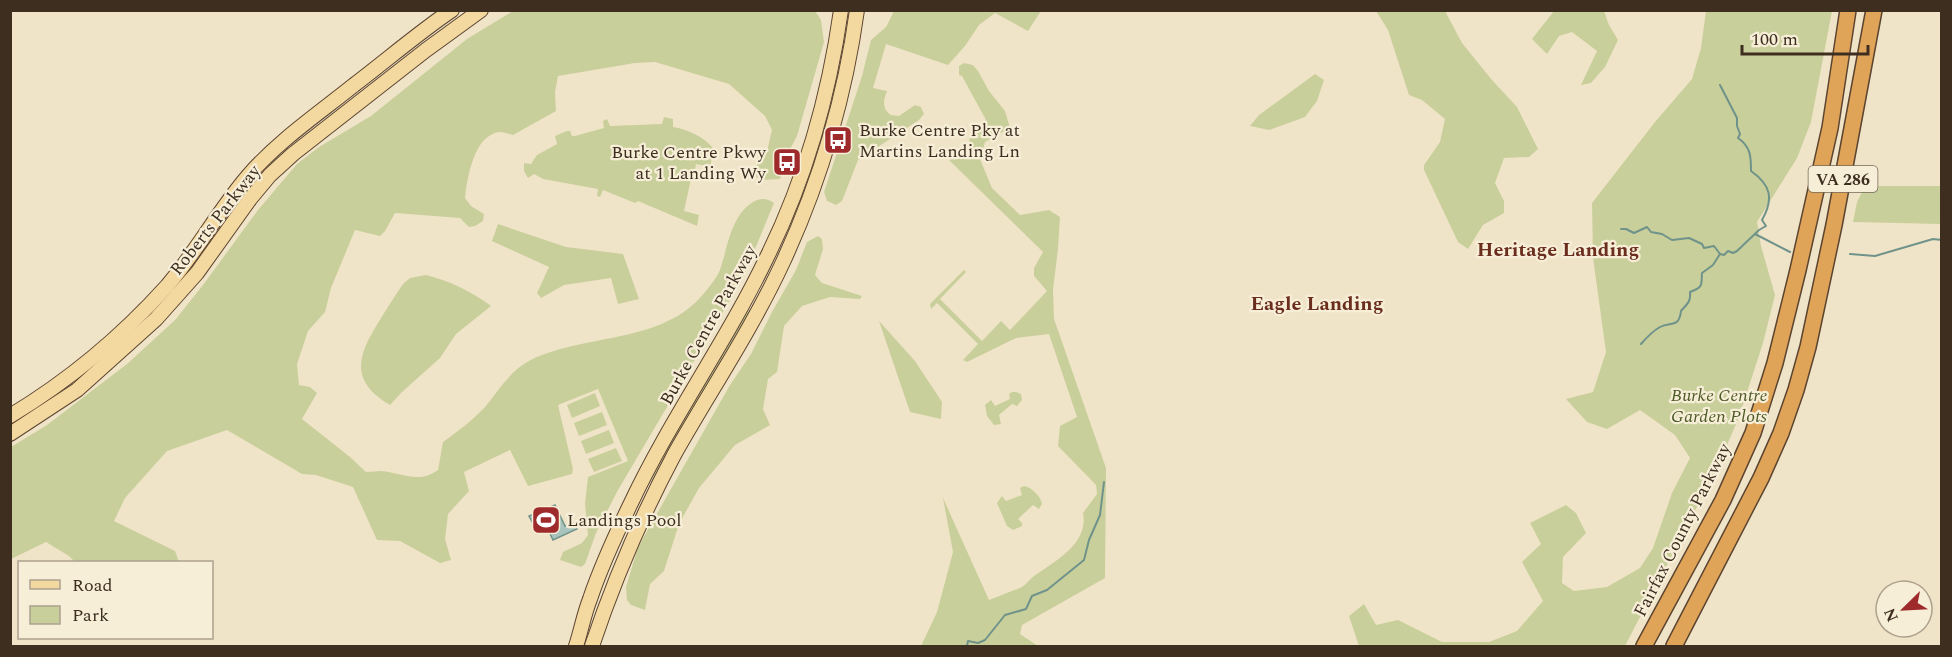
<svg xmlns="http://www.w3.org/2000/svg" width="1952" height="657" font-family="Spectral,serif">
	<rect width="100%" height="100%" fill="#f0e4c8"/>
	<!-- green -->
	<g fill="#c9cf9b">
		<path d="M815,11L821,20L824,42L797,136L788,153L780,179L761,180L754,175L758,162L767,151L772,130L765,116L729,84L655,62L635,63L558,76L555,92L556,111L513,135C509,134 504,132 500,132C474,134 467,179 465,198L471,206L484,214L483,221L475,226L469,227L460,218L395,213L385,231L380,236L355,230L331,288L325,312L308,331L297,364L299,385L310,387L317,393L302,419L350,457L366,472C371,472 377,471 381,471C403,473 419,484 438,470L443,442C458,431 472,421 485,407C498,391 510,371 529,361C581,334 656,344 699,299C705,292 713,283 718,274C721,269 722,262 724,257C729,237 735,213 753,202C760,198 767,198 774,203L743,278L618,490L596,533L585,564L581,567L560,560L563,552L582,543L588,535L585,503L588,477L628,461L598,389L558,405L573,469L572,474L528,486L510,450L464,472L469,491L448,514L445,539L451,560L440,563L400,541L377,540L353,487L316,475L302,474L227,430L167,451L125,498L114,521L175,551L179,562H75L69,556L46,542L11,559V447L47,425L127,364L175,320L203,285L258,210L297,164L319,147L371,116L467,39L513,11Z"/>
		<path d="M894,11H1041L1028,31L995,13L979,25L965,46L948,65L886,44L873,88L887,91C883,101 882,109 891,115L899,116L915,105L921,107L924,114L919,120L858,160L842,201L836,205L827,201L824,192L862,76L871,40L886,27Z"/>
		<polygon points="1376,11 1445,11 1462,43 1492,80 1517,107 1538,149 1529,157 1504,158 1495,183 1504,201 1504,213 1483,225 1468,249 1458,242 1424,170 1424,165 1440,142 1445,119 1422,100 1409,95 1388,30"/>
		<polygon points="1604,11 1609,25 1618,40 1605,67 1591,83 1581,85 1597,51 1572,32 1559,36 1547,54 1532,39 1554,11"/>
		<polygon points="1706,11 1832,11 1811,122 1797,158 1757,222 1761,246 1775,295 1763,343 1739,417 1718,466 1625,646 1359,646 1349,616 1364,604 1376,625 1398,620 1442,642 1489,642 1517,631 1543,601 1522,562 1541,544 1530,523 1566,505 1576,513 1586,533 1563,557 1562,583 1574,591 1607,587 1640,568 1653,548 1672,493 1690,458 1675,435 1640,410 1607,429 1587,422 1566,399 1593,392 1606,352 1593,258 1592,203 1655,122 1692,79 1701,48"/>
		<path d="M964,63L973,65L978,71L989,91L1005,111L1010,128L985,142L980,159L992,188L1020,215L1049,210L1060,217L1058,249L1053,290L1054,319L1106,468L1105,578L1022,625L1020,634L1038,646H921L937,612L953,552L943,498L989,600C999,596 1009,592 1020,588C1025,586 1029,580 1034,576C1056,561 1089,543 1083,513L1097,494L1096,485L1058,446L1060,426L1077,417L1049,334L1016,338L967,362L963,360L978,344L937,303L931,309L930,304L964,270L966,272L940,299L982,341L1001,321L1010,330L1047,291L1034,276V268L1043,252L949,160L968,148L971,132L986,120L962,76L959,75V66Z"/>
		<polygon points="1315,74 1324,80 1317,101 1305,117 1269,130 1250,126 1259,115"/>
		<path d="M664,117L673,119V127C690,130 708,138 717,154L712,157L710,167L696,164L695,170H693L684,211L699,215L697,226L638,201L635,203L603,190L600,197L597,196L598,189L543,179L534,174L528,178L524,171V163L531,164L537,155L557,144L555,136L567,131H570L572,136H575L604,128L603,121L607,119L610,126L662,124Z"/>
		<polygon points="1865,186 1941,186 1941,224 1853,222 1857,202"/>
		<polygon points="498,224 566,247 623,254 639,299 618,304 611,278 564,285 541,298 537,293 549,267 492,241"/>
		<polygon points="818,236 822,239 823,249 815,275 822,283 862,296 860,299 830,297 802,306 784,326 777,372 768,379 763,409 770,425 735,445 699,488 679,524 664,571 650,584 645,610 631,605 627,600 626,587 638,547 730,385 751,354 772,312 796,270 807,242"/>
		<path d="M426,275C450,281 471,291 491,306L456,334L440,358L402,392L390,405C351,382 356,358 378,323C386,310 394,297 403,284L410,278Z"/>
		<polygon points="749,306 750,306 748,316 650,485 659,462"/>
		<polygon points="879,321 915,361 942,402 941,419 910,412"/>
		<polygon points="1012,392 1016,392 1021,394 1022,400 1017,406 1012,404 999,415 1001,424 994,425 987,416 985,405 991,400 995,406 1010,399 1009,394"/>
		<polygon points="595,393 600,406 572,418 567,405"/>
		<polygon points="602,412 607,425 579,436 574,423"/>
		<polygon points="609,430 614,443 586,454 581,441"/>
		<polygon points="616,448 622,461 594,472 588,459"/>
		<path d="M1024,486C1031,487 1041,496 1042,504L1039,509L1033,505L1018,519L1022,523V526L1013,530L1007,526L997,503L1002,496L1006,501L1022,495L1020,488Z"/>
	</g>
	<!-- water -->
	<polygon fill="#a9c4bc" stroke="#6f938a" stroke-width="1.5" points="555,505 565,526 574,523 577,529 553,540 545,523 535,527 529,516"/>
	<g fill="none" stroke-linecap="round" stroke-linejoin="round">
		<!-- stream -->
		<g stroke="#6f938a" stroke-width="2">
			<path d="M1621,229H1626L1634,233L1647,227L1651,232L1662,234L1672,240L1689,238L1702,244L1704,248L1714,246L1720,254L1724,255L1728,251L1733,253L1737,251L1759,230L1766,226L1762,220C1774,199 1771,185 1751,171C1751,157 1751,147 1738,138L1740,134L1737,126V118L1720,85"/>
			<polyline points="1755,234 1790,252"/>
			<polyline points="1850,254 1875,256 1933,239 1942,240"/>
			<path d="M1641,344C1647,337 1653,331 1660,327C1670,321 1679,329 1681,311C1687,304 1691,302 1690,292C1704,287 1701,285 1702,273L1713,265L1720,254"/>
			<polyline points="967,646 968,641 978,643 985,640 1005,615 1026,609 1032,596 1047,590 1084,560 1089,540 1100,515 1104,482"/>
		</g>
		<!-- major casing -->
		<g stroke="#5b4430" stroke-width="16">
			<g id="major">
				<path d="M10,416C68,381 122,336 167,286C197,251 218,211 248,176C278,141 318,114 354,85C387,60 418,33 452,10"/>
				<polyline points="10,434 77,390 156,319 197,273 250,199 270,175 293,154 426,50 481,10"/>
				<path d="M576,646C581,631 584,614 590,599C601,566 616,534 631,503C671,418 727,341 767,257C805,180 829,95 841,10"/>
				<path d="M592,646C614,580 641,517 674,455C710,391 752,329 783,262C820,182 845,97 857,10"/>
			</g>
		</g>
		<!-- highway casing -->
		<g stroke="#5b4430" stroke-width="18">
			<g id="highway">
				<polyline points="1644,646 1723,500 1753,433 1775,363 1798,270 1830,128 1848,10"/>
				<polyline points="1674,646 1761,478 1781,433 1796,390 1808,347 1834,225 1874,10"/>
			</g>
		</g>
		<!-- major -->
		<use href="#major" stroke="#f3d9a0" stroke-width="14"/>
		<!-- highway -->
		<use href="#highway" stroke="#e0a458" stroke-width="15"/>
	</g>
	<!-- icons -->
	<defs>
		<g id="bus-square" transform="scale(1.5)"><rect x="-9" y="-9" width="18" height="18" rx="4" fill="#9e2a2b" stroke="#f7eed8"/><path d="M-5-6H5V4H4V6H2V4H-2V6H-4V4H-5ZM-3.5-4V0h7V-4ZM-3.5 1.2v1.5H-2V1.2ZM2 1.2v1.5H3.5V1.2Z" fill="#fff"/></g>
		<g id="stadium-square" transform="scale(1.5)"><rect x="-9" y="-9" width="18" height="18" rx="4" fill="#9e2a2b" stroke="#f7eed8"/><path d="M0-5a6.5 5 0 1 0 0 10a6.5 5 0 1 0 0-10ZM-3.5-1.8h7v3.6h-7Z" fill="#fff"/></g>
	</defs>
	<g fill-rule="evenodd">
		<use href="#bus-square" x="838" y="140"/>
		<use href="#bus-square" x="787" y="162"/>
		<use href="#stadium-square" x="546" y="520"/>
	</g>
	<g text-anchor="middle" stroke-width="4.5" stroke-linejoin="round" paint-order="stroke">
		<!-- shield labels -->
		<rect fill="#f7eed8" stroke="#756857" stroke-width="1.5" x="1808.5" y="166" width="69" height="26" rx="4.5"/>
		<g font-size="16" font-weight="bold" fill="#3d2e20">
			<text x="1843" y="185">VA 286</text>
		</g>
		<!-- poi labels -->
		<g font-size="18" fill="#3d2e20" stroke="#f7eed8" text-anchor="start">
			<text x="859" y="136">Burke Centre Pky at<tspan x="859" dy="21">Martins Landing Ln</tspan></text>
			<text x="766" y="158" text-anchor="end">Burke Centre Pkwy<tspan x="766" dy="21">at 1 Landing Wy</tspan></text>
			<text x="567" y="526">Landings Pool</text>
		</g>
		<!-- street labels -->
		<g font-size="18" fill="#3d2e20" stroke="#f7eed8">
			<text transform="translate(215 220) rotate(-52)" y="6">Roberts Parkway</text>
			<text transform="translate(708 325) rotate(-61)" y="6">Burke Centre Parkway</text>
			<text transform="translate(1682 530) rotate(-63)" y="6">Fairfax County Parkway</text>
		</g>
		<!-- park labels -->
		<g font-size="18" font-style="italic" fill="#4d5a26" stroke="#f7eed8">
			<text x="1719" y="401">Burke Centre<tspan x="1719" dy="21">Garden Plots</tspan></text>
		</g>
		<!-- neighbourhood labels -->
		<g font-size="20" font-weight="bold" fill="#6b2e1e" stroke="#f7eed8">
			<text x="1558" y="256">Heritage Landing</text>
			<text x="1317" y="310">Eagle Landing</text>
		</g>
	</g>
	<!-- border -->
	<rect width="1952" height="657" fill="none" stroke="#3d2e20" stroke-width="24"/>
	<!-- legend -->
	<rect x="18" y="561" width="195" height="78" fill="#f7eed8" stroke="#ada18e" stroke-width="1.5"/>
	<rect x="30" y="580" width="30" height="9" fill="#f3d9a0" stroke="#ada18e" stroke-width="1.5"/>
	<text x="72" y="591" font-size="18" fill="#3d2e20">Road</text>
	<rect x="30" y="606" width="30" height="18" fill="#c9cf9b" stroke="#ada18e" stroke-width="1.5"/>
	<text x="72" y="621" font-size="18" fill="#3d2e20">Park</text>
	<!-- north arrow -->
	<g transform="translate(1904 609) rotate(246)"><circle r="28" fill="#f7eed8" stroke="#ada18e" stroke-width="1.5"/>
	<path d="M0-4.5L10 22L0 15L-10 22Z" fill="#9e2a2b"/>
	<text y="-9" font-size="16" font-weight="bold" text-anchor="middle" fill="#3d2e20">N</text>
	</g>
	<!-- scale -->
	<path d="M1742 45v9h126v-9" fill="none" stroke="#3d2e20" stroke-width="3"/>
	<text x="1751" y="45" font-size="18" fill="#3d2e20" stroke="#f7eed8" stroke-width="4.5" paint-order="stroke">100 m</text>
</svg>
